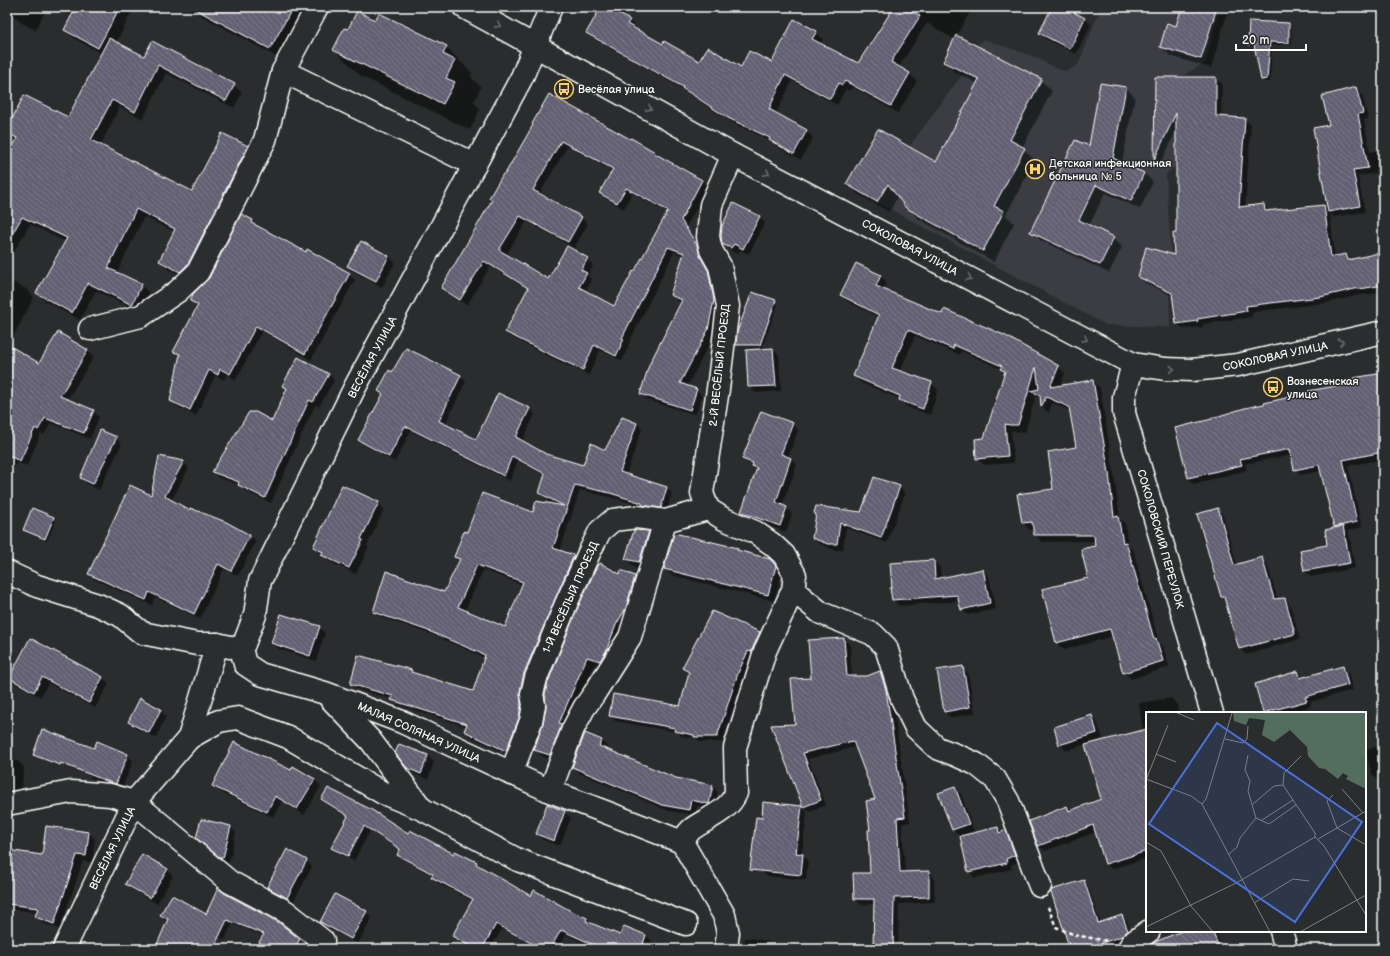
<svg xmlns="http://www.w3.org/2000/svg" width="1390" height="956" font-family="'Balsamiq Sans',sans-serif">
	<defs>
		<pattern id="building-back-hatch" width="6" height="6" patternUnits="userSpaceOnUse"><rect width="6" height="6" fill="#646173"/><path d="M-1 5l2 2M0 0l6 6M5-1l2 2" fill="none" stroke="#7b7988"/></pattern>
	</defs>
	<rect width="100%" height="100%" fill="#2a2d2e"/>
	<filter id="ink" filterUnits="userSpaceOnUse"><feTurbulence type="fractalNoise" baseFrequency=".025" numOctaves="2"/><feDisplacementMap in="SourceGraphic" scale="8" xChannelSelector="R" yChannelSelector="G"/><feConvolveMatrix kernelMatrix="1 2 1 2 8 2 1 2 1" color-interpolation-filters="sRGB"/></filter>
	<g filter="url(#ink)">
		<!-- built -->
		<polygon fill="#3b3d43" points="1101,7 1220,7 1206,62 1181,77 1180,163 1166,174 1171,254 1169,292 1170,327 1106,325 877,202 909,147 964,72 977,46 983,39 1035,57 1057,69 1068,71 1078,65"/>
		<!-- shadow -->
		<g fill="#0007" fill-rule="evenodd">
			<polygon points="13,7 47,7 36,30 20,22 11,13"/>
			<polygon points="54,7 140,7 138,11 133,9 116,43 144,58 234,85 242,93 234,108 166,73 143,119 120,107 100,146 193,192 247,147 255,154 188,279 168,269 160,261 175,232 144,217 117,273 141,285 149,293 140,312 96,291 80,320 45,301 37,293 66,242 30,224 7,264 7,163 17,141 7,131 68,118 102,54 75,39 65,30 72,16"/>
			<polygon points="185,7 307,7 279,58"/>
			<polygon points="602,7 605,7 629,20 636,27 635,29 663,45 700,63 741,69 772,63 816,32 823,39 820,44 859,64 895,7 973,7 956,36 1041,80 1052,91 1022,148 1035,160 1006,215 1014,223 994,262 919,219 907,208 898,196 889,212 859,195 847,184 936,164 978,84 955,72 944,61 955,40 927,23 899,67 910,74 917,81 898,113 852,87 849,91 846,89 837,105 792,81 776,114 807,131 813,138 801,160 777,147 771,141 736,125 690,95 685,90 594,39 588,32"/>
			<polygon points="1054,7 1062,7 1085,18 1091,25 1076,54 1046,39 1040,33"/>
			<polygon points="1183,7 1229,7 1211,68 1170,56 1161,47 1177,27"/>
			<polygon points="376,22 446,47 472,73 471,77 481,87 474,102 480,109 470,130 361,76 334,50"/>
			<polygon points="1289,24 1291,27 1292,45 1272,45 1270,82 1265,82 1262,79 1255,47 1252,47 1249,44"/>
			<polygon points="1156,78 1216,78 1222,84 1221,117 1245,119 1251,125 1245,208 1264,205 1270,212 1324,206 1328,210 1331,126 1356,88 1362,94 1368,119 1364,120 1370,152 1383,149 1383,172 1358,176 1365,212 1334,217 1330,213 1335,257 1346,255 1352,260 1383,254 1383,292 1367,295 1365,294 1326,303 1252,312 1252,317 1203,324 1203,327 1183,329 1177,323 1173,296 1145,283 1139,277 1175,256 1177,234 1177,129 1160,165 1155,160"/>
			<polygon points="1126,88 1135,97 1122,163 1144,173 1153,182 1140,209 1105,193 1089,226 1113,238 1122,247 1109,273 1040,240 1032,231 1090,148"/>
			<path d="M534,126L654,152L659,157L702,181L708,187L686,227L703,252L714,277L720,306L713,337L687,387L696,389L702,396L696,415L647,400L641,394L682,303L678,301L672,295L684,256L674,252L628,345L629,346L622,361L600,350L589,375L560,362L513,338L506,332L528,289L490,267L467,305L448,294L442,288L493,200L505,176ZM568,146L613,171L601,193L607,199L624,209L632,193L668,213L615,307L585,292L592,280L588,276L593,265L587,259L567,248L548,281L506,255L527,221L574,248L588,224L582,218L539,195Z"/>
			<polygon points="242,216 253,221 259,227 306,253 349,274 355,280 311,360 262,331 236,380 227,374 224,380 215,376 196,416 178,407 171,401 180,358 174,352 197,307 191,301 210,278"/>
			<polygon points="759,217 765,223 749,254 740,250 738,254 730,250 723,243"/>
			<polygon points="389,256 395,263 382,287 355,272 348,266"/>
			<path d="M857,264L881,276L887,283L884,291L1058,366L1065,373L1060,387L1093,381L1100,388L1115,480L1120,519L1125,524L1128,545L1133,550L1159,642L1163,646L1169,667L1131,679L1124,672L1113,636L1064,650L1057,643L1043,590L1089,578L1096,547L1095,541L1042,542L1035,535L1034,529L1030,530L1023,523L1019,495L1054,490L1077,448L1071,411L1052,403L1049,413L1042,407L1041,399L1036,395L1025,432H1018L1011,430L1014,463L984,465L977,458L1006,372L1003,370L961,351L960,355L915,336L900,372L932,383L938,390L930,415L907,407L900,400V399L861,383L854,376L879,317L848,302L841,295ZM1039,384L1040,390L1037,391Z"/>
			<polygon points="7,279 26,289 34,297 7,349"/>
			<polygon points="775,301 778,304 762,348 740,347 737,345"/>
			<polygon points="58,333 88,351 94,357 67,400 93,411 99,417 90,439 51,423 44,435 41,433 27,466 17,462 7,480 7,357 39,364"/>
			<polygon points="773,349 779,355 781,391 756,393 749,387"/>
			<path d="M393,373L461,376L466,381L445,425L476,441L499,394L530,409L535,414L522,442L546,455L584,466L605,451L637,423L642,429L626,475L667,488L672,493L666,513L617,499L580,490L560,551L574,556L579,562L512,756L471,737L465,731L467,727L398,705L392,699L357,689L351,684L412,671L415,674L474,692L485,658L433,635L380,617L374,612L445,593L460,561L455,556L467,533L559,505L546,499L540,493L545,476L518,461L510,481L411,431L395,462L364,445L359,440L383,395L379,391ZM483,570L523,585L505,628L465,611Z"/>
			<polygon points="328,374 334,380 319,407 315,405 271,503 245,491 239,485 219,478 213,472 249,413 272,423 287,389 284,385"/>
			<polygon points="1383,374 1383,459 1348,466 1362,527 1347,531 1349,533 1355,568 1311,577 1305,571 1329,546 1336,528 1335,527 1321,471 1301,475 1295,469 1292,455 1245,464 1247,470 1194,484 1188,478 1355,384"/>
			<polygon points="793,424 798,430 788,458 791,459 797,465 782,506 786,508 792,514 786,532 748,518 742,512 757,470 743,458"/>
			<polygon points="116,438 122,444 99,490 87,484 81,478"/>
			<polygon points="183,462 189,468 171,501 189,511 250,535 256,541 238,576 224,569 200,619 155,597 152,605 95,580 89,574 152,496"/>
			<polygon points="899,487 905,493 887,543 846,528 843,550 835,550 820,544 814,538 817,515 862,513"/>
			<polygon points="378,503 384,509 367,546 369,547 356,574 328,561 314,547"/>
			<polygon points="1218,509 1223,515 1237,565 1262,558 1267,564 1278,600 1285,599 1290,605 1300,639 1246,655 1240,649 1226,601 1222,597"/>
			<polygon points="53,518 56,521 47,541 27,533 24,530"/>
			<polygon points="648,532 658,542 649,571 635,568 626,558"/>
			<polygon points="737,549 741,552 776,566 782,573 774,601 671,575 665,568"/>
			<polygon points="933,561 940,567 941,579 983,570 989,576 996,609 968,615 961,609 960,601 899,606 893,600 893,589"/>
			<polygon points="622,571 635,577 643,585 608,669 595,664 567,731 558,762 543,757 535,749"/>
			<polygon points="319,627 325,633 316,661 279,649 272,643"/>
			<polygon points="759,633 765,638 754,656 743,679 722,742 700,742 697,739 681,736 677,732 615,721 610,715 681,707 689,674 683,668"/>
			<polygon points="30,639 103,678 109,684 95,708 48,683 41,697 16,684 10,678"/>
			<polygon points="844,639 850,645 852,677 867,677 880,672 886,677 892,697 910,822 902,824 905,872 928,872 934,877 935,902 899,904 898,949 874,949 875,904 861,905 855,899 871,874 871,830 876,800 856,747 808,759 826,805 810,812 804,806 796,724 812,679"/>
			<polygon points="962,667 968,673 975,713 951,718 945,712"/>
			<polygon points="1342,667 1348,672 1353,690 1310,702 1311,706 1296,711 1297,713 1264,713 1256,685 1298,673 1303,678"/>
			<polygon points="1171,698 1177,704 1178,713 1147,713 1147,858 1111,869 1106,863 1096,832 1045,851 1039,846 1030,822 1067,807 1071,811 1102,800 1086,744 1066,751 1060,744 1091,716 1097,722 1103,739 1091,743 1091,745 1143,731 1139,703"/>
			<polygon points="160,710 166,716 156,738 135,728 129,722"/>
			<polygon points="601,741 608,747 606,750 675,779 712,786 718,792 715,809 697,806 695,815 669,811 579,773 573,767"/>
			<polygon points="1383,745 1383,779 1378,781 1372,774 1365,750"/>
			<polygon points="95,749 127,754 133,761 122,789 91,778 85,772"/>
			<polygon points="428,756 434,762 428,779 414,774 408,768"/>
			<polygon points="7,761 18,761 24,767 21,793 7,792"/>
			<polygon points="294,767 315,780 321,786 304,815 282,801 273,817 220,792 213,786 291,772"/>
			<polygon points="955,788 961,794 974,831 962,835 963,836 998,828 1002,832 1005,831 1012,837 1021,861 1011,865 1012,869 975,878 969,872 961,835 959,836 953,830 940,794"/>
			<polygon points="323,799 409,834 454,855 456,852 477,863 482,869 531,897 570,912 587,919 592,924 621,937 624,927 646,936 652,941 649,949 597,949 566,935 559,949 539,949 502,929 490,949 472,949 459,942 453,936 473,901 438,883 432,877 433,875 404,860 398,855 400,850 370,831 354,861 338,853 333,848 348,817 328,805"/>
			<polygon points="548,805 565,812 571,818 560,846 543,840 537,834"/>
			<polygon points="801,807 807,812 802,854 808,860 806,880 767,876 761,871 762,819"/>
			<polygon points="230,827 236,833 229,863 226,862 204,844"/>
			<polygon points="89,833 95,839 92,862 83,861 60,929 42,923 36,917 38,913 12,909 7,904 7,851 43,856"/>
			<polygon points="306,860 312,867 293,903 274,893 268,887"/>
			<polygon points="167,869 173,876 157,904 133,890 127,884"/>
			<polygon points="1084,881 1088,886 1101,924 1122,916 1127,921 1132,936 1127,940 1103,949 1071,949"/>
			<polygon points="224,894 278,922 305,945 303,949 268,949 260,942 264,936 232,924 225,940 216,936 210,949 157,949 168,921 162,914 206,915"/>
			<polygon points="366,911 372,918 358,944 327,928 321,922"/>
			<polygon points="1185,931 1215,931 1223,949 1176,949"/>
			<polygon points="745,938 752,938 788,946 791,949 743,949"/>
			<polygon points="7,941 34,949 7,949"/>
			<polygon points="683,944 700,949 681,949"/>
		</g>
		<!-- building -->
		<g fill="url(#building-back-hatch)" stroke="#fff" fill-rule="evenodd">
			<polygon points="76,7 120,7 98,48 64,30"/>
			<polygon points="191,7 293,7 270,49"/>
			<polygon points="601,7 607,7 630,20 627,24 663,44 664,41 699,61 708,47 741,67 749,51 772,62 794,19 817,31 812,39 858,63 894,7 906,7 920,16 891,62 910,73 891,106 845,81 842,85 839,83 830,99 785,75 769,109 807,130 794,154 769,140 770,138 728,118 682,88 683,87 586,33"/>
			<polygon points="1052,7 1064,7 1085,18 1070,49 1039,33"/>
			<polygon points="1182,7 1217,7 1201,59 1160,47 1167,23 1176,26"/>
			<polygon points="357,11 375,20 379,13 447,46 443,54 455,60 446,78 455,82 443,104 333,50 344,28 348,29"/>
			<polygon points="1249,21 1289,23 1289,43 1270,42 1267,79 1261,80 1254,44 1248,45"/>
			<polygon points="956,35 1042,79 1010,140 1025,148 994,206 1004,211 983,251 906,208 888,184 877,202 846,184 878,129 936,162 979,79 943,62"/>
			<polygon points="109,38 144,56 152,41 235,84 226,101 158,65 135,112 112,100 91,140 192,191 222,133 248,146 188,264 180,272 159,261 175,229 136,209 108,268 142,284 132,305 88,283 72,313 36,293 67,238 22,217 7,243 7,160 17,138 7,133 7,129 24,95 68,117"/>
			<polygon points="1155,77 1216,77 1216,116 1245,118 1239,207 1264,204 1265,211 1324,205 1331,257 1346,254 1348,260 1383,252 1383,285 1360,289 1359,288 1320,297 1246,306 1247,311 1197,319 1198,321 1176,324 1172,293 1138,277 1146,247 1174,255 1173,233 1176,233 1176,113 1154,160"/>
			<polygon points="1100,83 1126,87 1113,158 1144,173 1131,201 1096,185 1079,220 1114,237 1100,265 1030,232 1075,140 1089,146"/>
			<polygon points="1356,87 1363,113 1358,114 1368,168 1353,170 1360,206 1328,212 1313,128 1329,125 1322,96"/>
			<path d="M549,94L630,139L631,138L655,152L654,153L702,180L681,220L697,245L700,256L708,270L714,300L708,330L680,383L697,389L690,410L640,394L649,365L682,300L670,295L684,253L668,247L622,338L624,339L616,356L594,345L583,370L553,356L505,332L528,288L484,261L460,300L441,288L492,200L489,198L503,174H505L533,125L532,124ZM561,141L613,169L599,193L617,203L626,188L668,211L634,272L633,271L614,306L579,287L587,273L581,270L588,258L567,246L548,279L499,250L520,216L568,242L582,217L533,190Z"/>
			<polygon points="733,203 760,216 743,249 734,244 731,248 722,244 721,236 722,226"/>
			<polygon points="241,214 253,220 252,223 306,252 307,249 350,273 305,354 256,326 230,374 220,369 218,375 209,370 190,410 170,401 180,354 173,352 198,305 190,301 193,294 209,278"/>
			<polygon points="361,241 389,256 376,281 347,266"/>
			<polygon points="856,263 881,275 876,286 942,314 944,309 960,316 1004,335 1059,366 1050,387 1093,380 1109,473 1114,517 1118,516 1123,543 1126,542 1154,639 1156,638 1163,661 1123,673 1110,629 1056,643 1042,589 1088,578 1081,549 1095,546 1094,535 1034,535 1032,522 1022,523 1017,494 1053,489 1048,452 1076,447 1069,407 1046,397 1041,407 1040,395 1030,391 1039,389 1036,367 1018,425 1010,425 1005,424 1008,456 976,459 975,439 984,438 1005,371 1000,369 1002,366 954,345 953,349 908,330 892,368 932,382 923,409 899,400 900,396 853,376 879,315 840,295"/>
			<polygon points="752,292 776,300 760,345 736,345 737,332"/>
			<polygon points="58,332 88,350 60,396 94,410 84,433 45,418 38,430 35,428 20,461 7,455 7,344 39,363"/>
			<path d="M406,348L461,375L439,421L476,439L498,393L530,408L516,437L546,454L583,465L591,443L605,450L622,417L637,423L620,472L667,487L661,508L642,505V503L610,493L575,485L553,548L574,555L555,599L524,673L520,691L521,705L519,718L506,751L464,731L467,724L391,700L393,696L350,684L358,655L412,670L411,672L473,691L485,655L426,630L373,612L386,571L444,592L460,559L454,557L464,531L467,532L482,493L533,512L536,501L564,506L539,493L545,474L512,456L504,476L405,426L389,457L358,440L383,394L378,391L389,370L392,372ZM477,565L523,582L505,627L458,607Z"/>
			<polygon points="773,348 776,386 748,387 746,350"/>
			<polygon points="298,357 329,374 313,402 309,400 265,498 238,485 239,482 212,472 249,412 256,412 272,421 287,388 282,386"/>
			<polygon points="1383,373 1383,452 1343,460 1357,522 1334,527 1319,465 1294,470 1290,449 1240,459 1242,465 1188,478 1175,428 1212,419 1212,418 1245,408 1264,404 1264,403 1308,393 1308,391 1353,383 1353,378"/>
			<polygon points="761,411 793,423 781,454 791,458 776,502 787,507 780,526 741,512 757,468 752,466 753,463 742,459"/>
			<polygon points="100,430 117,437 93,484 80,478"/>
			<polygon points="159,456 184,461 165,496 189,510 190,508 226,522 250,535 231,571 218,564 194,614 149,592 146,600 88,574 130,485 151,495"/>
			<polygon points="874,477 900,486 881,538 840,523 837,544 828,544 812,538 816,514 814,513 816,506 861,512"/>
			<polygon points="342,485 379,502 361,539 363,540 349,568 321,555 323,552 313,547"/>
			<polygon points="32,508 54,517 45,539 23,530"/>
			<polygon points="1218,508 1234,565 1262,557 1274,599 1285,598 1295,634 1239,649 1224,597 1221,597 1197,514"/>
			<polygon points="1343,526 1350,563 1304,571 1300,550 1327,545 1325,530"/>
			<polygon points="634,530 649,531 639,562 625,559"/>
			<polygon points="674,533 738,548 737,550 770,559 776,566 768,595 664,569"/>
			<polygon points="934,560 935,579 983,569 990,603 961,610 957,595 892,600 890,588 892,588 890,563"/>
			<polygon points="600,563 620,574 621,570 635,576 626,608 616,625 606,651 600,661 587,657 559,723 562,724 550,755 534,750 543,723 546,707 545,694 548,682 577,609 598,564 600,564"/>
			<polygon points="712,611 760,632 751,652 748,651 738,673 717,737 694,737 694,735 674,731 675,728 609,716 613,694 680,706 689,672 682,668"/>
			<polygon points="281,614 320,626 310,656 271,643"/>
			<polygon points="30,638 103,677 89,703 42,677 34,692 9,678"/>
			<polygon points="844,638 847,676 867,676 880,671 886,690 905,817 897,818 900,872 929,871 929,897 894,898 893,949 873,949 874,899 854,899 853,873 870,873 868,830 870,830 866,801 875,799 853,741 803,753 821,800 803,807 771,725 795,724 791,679 811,678 808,640"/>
			<polygon points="963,666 970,707 944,712 937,670"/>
			<polygon points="1343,666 1348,685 1305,697 1307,701 1263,713 1255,684 1298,671 1300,678"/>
			<polygon points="140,698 161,709 149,733 128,722"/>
			<polygon points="1092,715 1097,733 1059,745 1054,727"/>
			<polygon points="42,729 94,748 97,741 128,754 116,784 109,782 61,763 60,765 33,755"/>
			<polygon points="1147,729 1147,851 1105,864 1093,825 1038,846 1029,821 1067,806 1069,811 1101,799 1085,745"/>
			<polygon points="585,733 602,740 599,746 676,778 713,785 709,804 691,800 689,810 662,805 572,767"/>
			<polygon points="234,742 291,770 293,766 315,779 297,809 275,796 267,812 212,786"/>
			<polygon points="399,744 428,755 421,774 407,768 395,753"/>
			<polygon points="955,787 969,824 952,830 938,793"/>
			<polygon points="328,788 372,810 408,833 410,830 454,854 455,851 477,862 476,864 531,896 534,890 571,911 587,918 586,921 620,935 624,926 646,935 643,944 652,949 603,949 561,930 550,949 542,949 496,924 482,949 475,949 452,936 473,899 431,877 433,874 397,855 400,849 364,826 348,856 331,848 348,816 321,799"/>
			<polygon points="763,802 802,806 796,853 803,854 801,875 750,870 756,817 762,818"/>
			<polygon points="547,804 565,811 554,841 536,834"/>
			<polygon points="201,819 231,826 223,858 219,857 196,838"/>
			<polygon points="46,826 89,832 86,856 77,855 54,924 35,917 38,908 7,904 7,850 42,855"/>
			<polygon points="998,827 999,833 1006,830 1015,855 1006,859 1007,863 968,872 960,836"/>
			<polygon points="287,849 307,860 287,898 267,887"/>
			<polygon points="142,854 168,869 150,898 125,884"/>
			<polygon points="1084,880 1098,923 1122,915 1128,931 1122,936 1085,949 1070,949 1051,892 1051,890"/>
			<polygon points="218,888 224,893 278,922 300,939 294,949 270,949 259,942 264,934 227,920 213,949 155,949 168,919 160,915 172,895 206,914"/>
			<polygon points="335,894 367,911 351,939 320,922"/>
			<polygon points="1182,931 1212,931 1220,949 1145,949 1155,942"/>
		</g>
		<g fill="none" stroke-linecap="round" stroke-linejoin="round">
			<!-- minor casing -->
			<g stroke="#fff" stroke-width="25">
				<g id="minor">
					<polyline points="283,71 475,165"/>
					<polyline points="90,329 141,316 178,291 198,272 265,140 283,71 317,7"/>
					<polyline points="1133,364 1124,397 1124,413 1212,713"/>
					<polyline points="708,509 702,493 718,389 728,306 720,266 711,250 708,237 711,205 733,155"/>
					<polyline points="7,572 37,586 98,605 120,615 142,633 197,644 217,644 230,647"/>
					<polyline points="793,590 821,613 873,634 886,647 902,699 916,728 937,748 956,755 976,764 995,779 1008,801 1040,886"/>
					<polyline points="241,648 244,644 255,615 260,581 354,389 522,77 551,7"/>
					<polyline points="241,648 245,664 260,674 325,693 402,722 550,791 608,813 682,842"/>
					<polyline points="330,698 371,741 422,809 518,860 686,924"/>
					<polyline points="189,738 219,721 238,718 288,737 383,793 422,809"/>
					<polyline points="511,774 531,721 534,705 532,694 536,678 566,604 589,553 600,531 613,520 637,517 665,521 708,509"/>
					<polyline points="550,791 573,729 584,708 594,694 630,637 665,521"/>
					<polyline points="7,804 71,792 110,795 134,802 230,882 285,911 323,941 321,949"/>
					<path d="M682,842C685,838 688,832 692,829C707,818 728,812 736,793L735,748L765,651L793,590L795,575L784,555L772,544L755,532L724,519L708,509"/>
					<polyline points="682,842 724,915 728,933 726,949"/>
					<polyline points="1281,931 1286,949"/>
					<polyline points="64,949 134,802 189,738 217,644"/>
					<polyline points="1129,949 1132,943 1149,931"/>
				</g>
			</g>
			<!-- major casing -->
			<g stroke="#fff" stroke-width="25">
				<polyline id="major" points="464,7 733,155 1133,364 1165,369 1192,370 1238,365 1383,332"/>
			</g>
			<!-- path -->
			<polyline stroke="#fff" stroke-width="2.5" stroke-dasharray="4 3" stroke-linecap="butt" points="1048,907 1056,927 1075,935 1108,941"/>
			<!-- minor -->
			<use href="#minor" stroke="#2a2d2e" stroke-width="22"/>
			<!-- major -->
			<use href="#major" stroke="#2a2d2e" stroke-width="22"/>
		</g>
		<!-- one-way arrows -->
		<defs><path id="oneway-chevron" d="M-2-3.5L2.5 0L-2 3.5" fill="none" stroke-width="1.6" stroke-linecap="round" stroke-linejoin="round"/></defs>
		<g stroke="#6a6c6d">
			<use href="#oneway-chevron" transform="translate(498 25) rotate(28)"/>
			<use href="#oneway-chevron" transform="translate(649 108) rotate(29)"/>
			<use href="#oneway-chevron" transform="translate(767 173) rotate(28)"/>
			<use href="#oneway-chevron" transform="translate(969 278) rotate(27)"/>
			<use href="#oneway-chevron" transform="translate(1085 339) rotate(28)"/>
			<use href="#oneway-chevron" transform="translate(1341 342) rotate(-13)"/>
			<use href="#oneway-chevron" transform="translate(1172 369) rotate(2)"/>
		</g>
	</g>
	<!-- icons -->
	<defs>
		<g id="bus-ring" transform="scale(1)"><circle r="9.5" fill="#2a2d2e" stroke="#ffd166" stroke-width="1.5"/><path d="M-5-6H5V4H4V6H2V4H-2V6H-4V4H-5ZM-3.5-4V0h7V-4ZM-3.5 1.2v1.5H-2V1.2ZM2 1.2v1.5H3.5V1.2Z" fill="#ffd166"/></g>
		<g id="hospital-ring" transform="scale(1)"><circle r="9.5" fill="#2a2d2e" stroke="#ffd166" stroke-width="1.5"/><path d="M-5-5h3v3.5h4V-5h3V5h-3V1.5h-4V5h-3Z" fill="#ffd166"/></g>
	</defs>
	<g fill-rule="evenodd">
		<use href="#bus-ring" x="564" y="89"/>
		<use href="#hospital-ring" x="1035" y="169"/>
		<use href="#bus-ring" x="1273" y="387"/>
	</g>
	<g text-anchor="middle" stroke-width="3" stroke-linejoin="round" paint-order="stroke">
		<!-- poi labels -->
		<g font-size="11" fill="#fff" stroke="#2a2d2e" text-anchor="start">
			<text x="578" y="93">Весёлая улица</text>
			<text x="1049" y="167">Детская инфекционная<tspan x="1049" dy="13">больница № 5</tspan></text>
			<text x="1287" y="385">Вознесенская<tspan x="1287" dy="13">улица</tspan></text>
		</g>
		<!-- street labels -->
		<g font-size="11" fill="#fff" stroke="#2a2d2e">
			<text transform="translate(910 247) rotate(28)" y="4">СОКОЛОВАЯ УЛИЦА</text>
			<text transform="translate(1275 356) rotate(-12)" y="4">СОКОЛОВАЯ УЛИЦА</text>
			<text transform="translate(372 357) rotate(-62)" y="4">ВЕСЁЛАЯ УЛИЦА</text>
			<text transform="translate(719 365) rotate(-84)" y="4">2-Й ВЕСЁЛЫЙ ПРОЕЗД</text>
			<text transform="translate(1161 539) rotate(74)" y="4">СОКОЛОВСКИЙ ПЕРЕУЛОК</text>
			<text transform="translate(570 597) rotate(-66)" y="4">1-Й ВЕСЁЛЫЙ ПРОЕЗД</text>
			<text transform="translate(419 732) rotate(24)" y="4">МАЛАЯ СОЛЯНАЯ УЛИЦА</text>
			<text transform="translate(112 848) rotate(-64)" y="4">ВЕСЁЛАЯ УЛИЦА</text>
		</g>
	</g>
	<!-- overview -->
	<g transform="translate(1146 712)">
		<rect width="220" height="220" fill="#2a2d2e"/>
		<path d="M87,0H220V77L200,67L202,64L197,61L192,67L179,57L173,56L162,44L161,35L144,18L128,30L116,23L119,8L103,6L100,13L88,9Z" fill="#536e5d"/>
		<path d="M195,26L209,30L207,37L193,33Z" fill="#536e5d"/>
		<path fill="none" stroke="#7f8182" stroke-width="1" d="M29,0L48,8M79,27L97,31L101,27L102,14M10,42L30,50M102,43L99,58L104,69L102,79L110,106M0,67L45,84L56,92L124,220M0,68L22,13M137,73L169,121V125L178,134L220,203M137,73L138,61L155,44M196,77L217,101M187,83L181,89L191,116L220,133M56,92L60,87L86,1M107,92L128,74L137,73M110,106L123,112L150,93M116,108L147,88M172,127L220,99M0,130L15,139L45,194L67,220M83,142L91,135L94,126L110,106M108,191L147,167L163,169M0,215L92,170L169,125M154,220L220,183"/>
		<path fill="#4a71e0" fill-opacity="0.15" stroke="#4a71e0" stroke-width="2" d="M71,11L216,110L149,210L3,112Z"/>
		<rect width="220" height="220" fill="none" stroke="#fff" stroke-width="2"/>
	</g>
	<!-- margin -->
	<rect width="1390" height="956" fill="none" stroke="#2a2d2e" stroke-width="24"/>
	<rect x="12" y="12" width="1366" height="932" fill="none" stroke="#fff" stroke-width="1.5" filter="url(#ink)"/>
	<!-- scale -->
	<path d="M1236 44v6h70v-6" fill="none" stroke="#ffffff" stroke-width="2"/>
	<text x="1242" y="44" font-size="12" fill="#ffffff" stroke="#2a2d2e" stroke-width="3" paint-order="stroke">20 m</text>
</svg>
